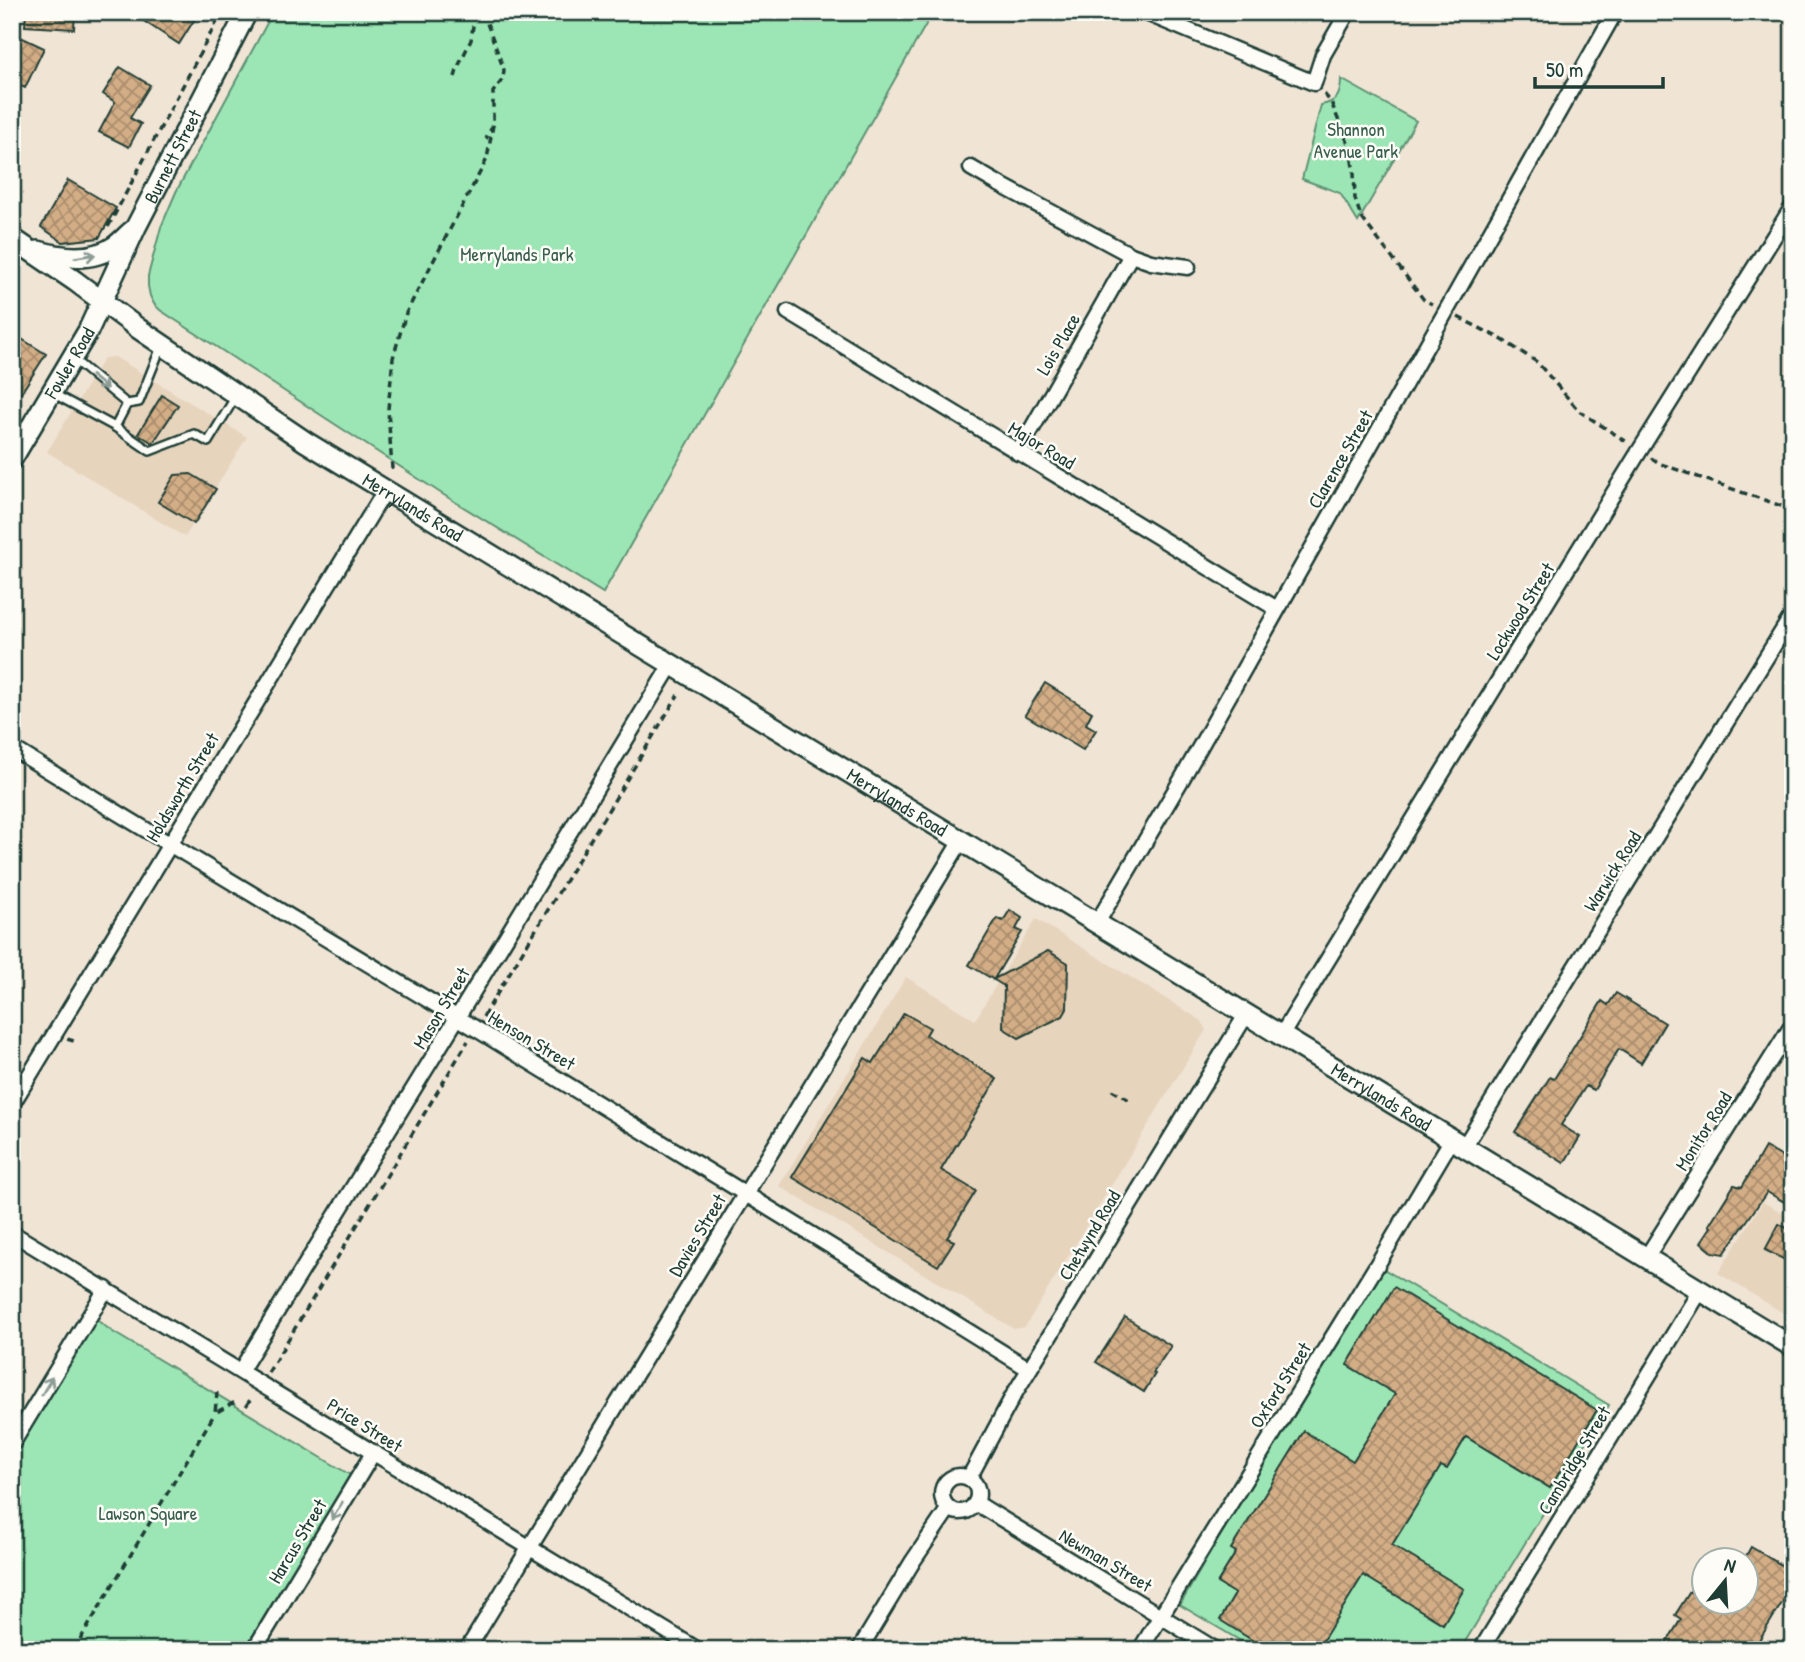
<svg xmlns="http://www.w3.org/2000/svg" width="1805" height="1662" font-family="'Patrick Hand',sans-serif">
	<defs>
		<pattern id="building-cross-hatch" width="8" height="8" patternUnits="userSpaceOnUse" patternTransform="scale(1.75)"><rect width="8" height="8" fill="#d3ad85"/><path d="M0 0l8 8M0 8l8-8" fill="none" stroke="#ab8e6e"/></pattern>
	</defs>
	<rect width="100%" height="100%" fill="#f0e4d5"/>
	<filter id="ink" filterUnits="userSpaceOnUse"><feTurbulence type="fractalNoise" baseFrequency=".0143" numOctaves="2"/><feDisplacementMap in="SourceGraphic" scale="14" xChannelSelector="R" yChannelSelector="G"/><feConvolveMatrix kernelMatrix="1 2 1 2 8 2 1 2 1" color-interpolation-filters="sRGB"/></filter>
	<g filter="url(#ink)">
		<!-- built -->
		<g fill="#e7d4bd">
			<polygon points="115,357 247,437 185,537 47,452 104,358"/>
			<polygon points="1036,919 1202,1021 1206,1030 1025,1327 1014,1329 779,1186 906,977 975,1020"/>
			<polygon points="1763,1202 1793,1220 1793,1319 1718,1273"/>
		</g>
		<!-- park -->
		<g fill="#9ce6b5" stroke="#5e9274" stroke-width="2">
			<polygon points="273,12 933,12 603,593 439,492 160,310 154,304 150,296 148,286 148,276 161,227 176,192"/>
			<path d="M1341,79L1416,121L1358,222L1340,193L1302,179L1321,105C1337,102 1341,95 1341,79Z"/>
			<polygon points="1377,1265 1609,1405 1460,1650 1256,1650 1180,1605"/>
			<polygon points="94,1318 113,1332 352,1476 245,1650 12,1650 12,1456"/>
		</g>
		<!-- building -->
		<g fill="url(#building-cross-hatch)" stroke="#1f3d34" stroke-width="2">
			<polygon points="26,12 75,12 74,29 25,26"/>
			<polygon points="130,12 188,12 196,17 179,44"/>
			<polygon points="12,33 44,48 25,88 12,82"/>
			<polygon points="120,67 150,85 130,118 141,124 129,147 99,132 115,102 103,94"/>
			<polygon points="68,180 116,208 99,238 63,242 41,227"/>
			<polygon points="12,333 46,354 21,393 12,387"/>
			<polygon points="162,395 178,405 153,443 138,434"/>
			<polygon points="191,474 216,489 194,524 158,502 175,475"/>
			<polygon points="1045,683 1092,712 1086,724 1096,730 1083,750 1025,715"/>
			<polygon points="1010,910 1022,918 1016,929 1022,932 994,979 1048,951 1068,963 1067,1009 1063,1016 1019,1038 1003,1028 1004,986 969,965 997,918 1003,921"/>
			<polygon points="1616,993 1665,1023 1641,1063 1619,1049 1594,1090 1586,1086 1561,1125 1580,1137 1564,1163 1515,1132 1550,1077 1554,1079 1602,1001 1608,1005"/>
			<polygon points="904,1013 930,1028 926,1035 997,1079 941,1170 976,1191 947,1238 954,1241 938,1266 792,1177 865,1058 873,1063"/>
			<polygon points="1765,1147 1793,1163 1793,1207 1767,1192 1724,1254 1712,1252 1701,1242 1711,1227 1709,1225 1734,1185 1742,1187"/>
			<polygon points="1779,1224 1793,1231 1793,1264 1765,1250"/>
			<polygon points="1394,1287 1597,1410 1550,1488 1466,1437 1447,1469 1441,1466 1392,1545 1464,1589 1443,1624 1363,1575 1317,1650 1268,1650 1220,1620 1235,1594 1217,1583 1236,1552 1231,1549 1304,1431 1353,1461 1395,1394 1347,1365"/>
			<polygon points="1125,1317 1171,1346 1153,1373 1155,1374 1144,1392 1096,1362"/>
			<polygon points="1751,1547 1793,1572 1793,1585 1753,1650 1662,1650 1681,1619 1675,1615 1704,1570 1704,1602 1746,1602 1746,1556"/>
		</g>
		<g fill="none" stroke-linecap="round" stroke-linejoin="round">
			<!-- lane casing -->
			<g stroke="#1f3d34" stroke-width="12">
				<g id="lane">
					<polyline points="73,359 127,404 139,402 161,347"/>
					<polyline points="54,394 115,427 150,451 194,434 208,442 236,396"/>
					<polyline points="115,427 127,404"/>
				</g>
			</g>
			<!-- street casing -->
			<g stroke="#1f3d34" stroke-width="19">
				<g id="street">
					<polyline points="1144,12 1314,83 1323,55 1348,12"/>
					<polyline points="971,168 997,183 1131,255 1151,262 1188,267"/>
					<polyline points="788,312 1277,609"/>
					<polyline points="1018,453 1131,255"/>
					<path d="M12,748C167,844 323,936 478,1030C663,1142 846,1255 1029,1369"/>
					<polyline points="1097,923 1183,777 1615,12"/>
					<polyline points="1281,1036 1640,450 1793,206"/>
					<polyline points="12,1104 385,491"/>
					<polyline points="1464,1147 1793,614"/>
					<polyline points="12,1233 698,1650"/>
					<polyline points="1646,1258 1793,1024"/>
					<polyline points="241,1370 457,1018 671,665"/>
					<polyline points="12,1444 106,1289"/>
					<circle cx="960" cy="1494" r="18"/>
					<polyline points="969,1478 1013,1396 1246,1015"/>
					<polyline points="976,1503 1216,1650"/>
					<polyline points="254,1650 373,1453"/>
					<polyline points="467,1650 961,841"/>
					<polyline points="859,1650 913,1561 949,1508"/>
					<polyline points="1140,1650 1377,1265 1452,1139"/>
					<polyline points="1481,1650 1700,1291"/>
				</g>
			</g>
			<!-- secondary casing -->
			<g stroke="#1f3d34" stroke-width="24">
				<g id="secondary">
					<path id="s1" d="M12,238L75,281L139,329L306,442L1793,1347"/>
					<path d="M38,251C63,258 92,262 115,246C121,242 126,236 132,231"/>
					<path id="s2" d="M12,459L88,331L136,227L247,12"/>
				</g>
			</g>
			<!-- path -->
			<g stroke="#1f3d34" stroke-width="3.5" stroke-dasharray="7 5" stroke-linecap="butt">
				<polyline points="483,12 504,70 503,79 493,92 493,125 486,139"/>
				<polyline points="455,77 458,67 471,40 475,12"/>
				<polyline points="1324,94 1331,102 1350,148 1354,173 1355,199 1361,217 1424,300 1432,304"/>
				<polyline points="108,227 222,12"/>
				<polyline points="1458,317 1501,339 1537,362 1579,411 1627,442"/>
				<polyline points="1651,458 1661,464 1787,508 1793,511"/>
				<polyline points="392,469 388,409 393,358 406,313 487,159 493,125"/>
				<polyline points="483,1017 678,695"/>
				<polyline points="67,1039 77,1042"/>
				<polyline points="1112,1090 1131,1101"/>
				<polyline points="268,1373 468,1041"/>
				<polyline points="217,1392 215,1413 235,1402"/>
				<polyline points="246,1406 252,1397"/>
				<polyline points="74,1650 215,1413"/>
			</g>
			<!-- lane -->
			<use href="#lane" stroke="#fdfcf7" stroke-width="7"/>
			<!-- street -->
			<use href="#street" stroke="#fdfcf7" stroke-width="14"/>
			<!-- secondary -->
			<use href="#secondary" stroke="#fdfcf7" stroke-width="19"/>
		</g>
		<!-- one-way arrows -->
		<defs><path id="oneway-shaft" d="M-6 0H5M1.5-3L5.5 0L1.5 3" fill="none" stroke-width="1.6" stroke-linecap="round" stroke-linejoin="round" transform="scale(1.75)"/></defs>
		<g stroke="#8e9c96">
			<use href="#oneway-shaft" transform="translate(85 256) rotate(-9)"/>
			<use href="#oneway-shaft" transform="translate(99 382) rotate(39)"/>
			<use href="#oneway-shaft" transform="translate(47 1386) rotate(-59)"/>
			<use href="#oneway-shaft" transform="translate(337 1511) rotate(121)"/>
		</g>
	</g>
	<g text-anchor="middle" stroke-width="5" stroke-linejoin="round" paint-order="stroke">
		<!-- park labels -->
		<g font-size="19" fill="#385f4e" stroke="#fdfcf7">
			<text x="1356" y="136">Shannon<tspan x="1356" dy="22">Avenue Park</tspan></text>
			<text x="517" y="261">Merrylands Park</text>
			<text x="148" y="1520">Lawson Square</text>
		</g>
		<!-- street labels -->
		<g font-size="19" fill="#1f3d34" stroke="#fdfcf7">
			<text dy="7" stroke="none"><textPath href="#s2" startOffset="343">Burnett Street</textPath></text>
			<text transform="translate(1058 344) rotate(-60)" y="7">Lois Place</text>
			<text dy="7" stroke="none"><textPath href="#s2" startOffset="112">Fowler Road</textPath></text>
			<text transform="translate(1042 445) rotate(31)" y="7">Major Road</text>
			<text transform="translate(1340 459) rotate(-60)" y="7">Clarence Street</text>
			<text dy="7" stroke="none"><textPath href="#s1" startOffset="483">Merrylands Road</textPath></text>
			<text transform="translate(1520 611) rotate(-58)" y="7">Lockwood Street</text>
			<text transform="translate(182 787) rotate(-59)" y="7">Holdsworth Street</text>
			<text dy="7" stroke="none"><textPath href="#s1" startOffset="1050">Merrylands Road</textPath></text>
			<text transform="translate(1612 871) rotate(-58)" y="7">Warwick Road</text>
			<text transform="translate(441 1008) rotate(-59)" y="7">Mason Street</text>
			<text transform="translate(532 1040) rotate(31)" y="7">Henson Street</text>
			<text dy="7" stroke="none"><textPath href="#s1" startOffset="1617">Merrylands Road</textPath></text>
			<text transform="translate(1703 1131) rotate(-58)" y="7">Monitor Road</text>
			<text transform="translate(697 1235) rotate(-59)" y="7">Davies Street</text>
			<text transform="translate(1089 1235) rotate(-59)" y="7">Chetwynd Road</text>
			<text transform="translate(1280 1385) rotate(-58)" y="7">Oxford Street</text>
			<text transform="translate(365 1425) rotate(32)" y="7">Price Street</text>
			<text transform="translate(1574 1460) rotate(-59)" y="7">Cambridge Street</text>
			<text transform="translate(297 1541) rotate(-59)" y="7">Harcus Street</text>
			<text transform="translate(1106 1560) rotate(31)" y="7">Newman Street</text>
		</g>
	</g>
	<!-- margin -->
	<rect width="1805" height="1662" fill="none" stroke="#fdfcf7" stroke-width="42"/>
	<rect x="21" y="21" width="1763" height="1620" fill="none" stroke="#1f3d34" stroke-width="2.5" filter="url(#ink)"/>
	<!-- north arrow -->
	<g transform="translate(1725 1581) rotate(18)"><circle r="33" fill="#fdfcf7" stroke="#a4b0a9" stroke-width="2"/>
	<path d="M0-5L12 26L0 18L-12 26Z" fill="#1f3d34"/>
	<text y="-10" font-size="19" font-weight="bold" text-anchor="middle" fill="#1f3d34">N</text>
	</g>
	<!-- scale -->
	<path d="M1535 77v10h128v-10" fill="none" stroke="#1f3d34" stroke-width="3.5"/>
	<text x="1546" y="77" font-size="21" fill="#1f3d34" stroke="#fdfcf7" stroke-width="5" paint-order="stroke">50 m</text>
</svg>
